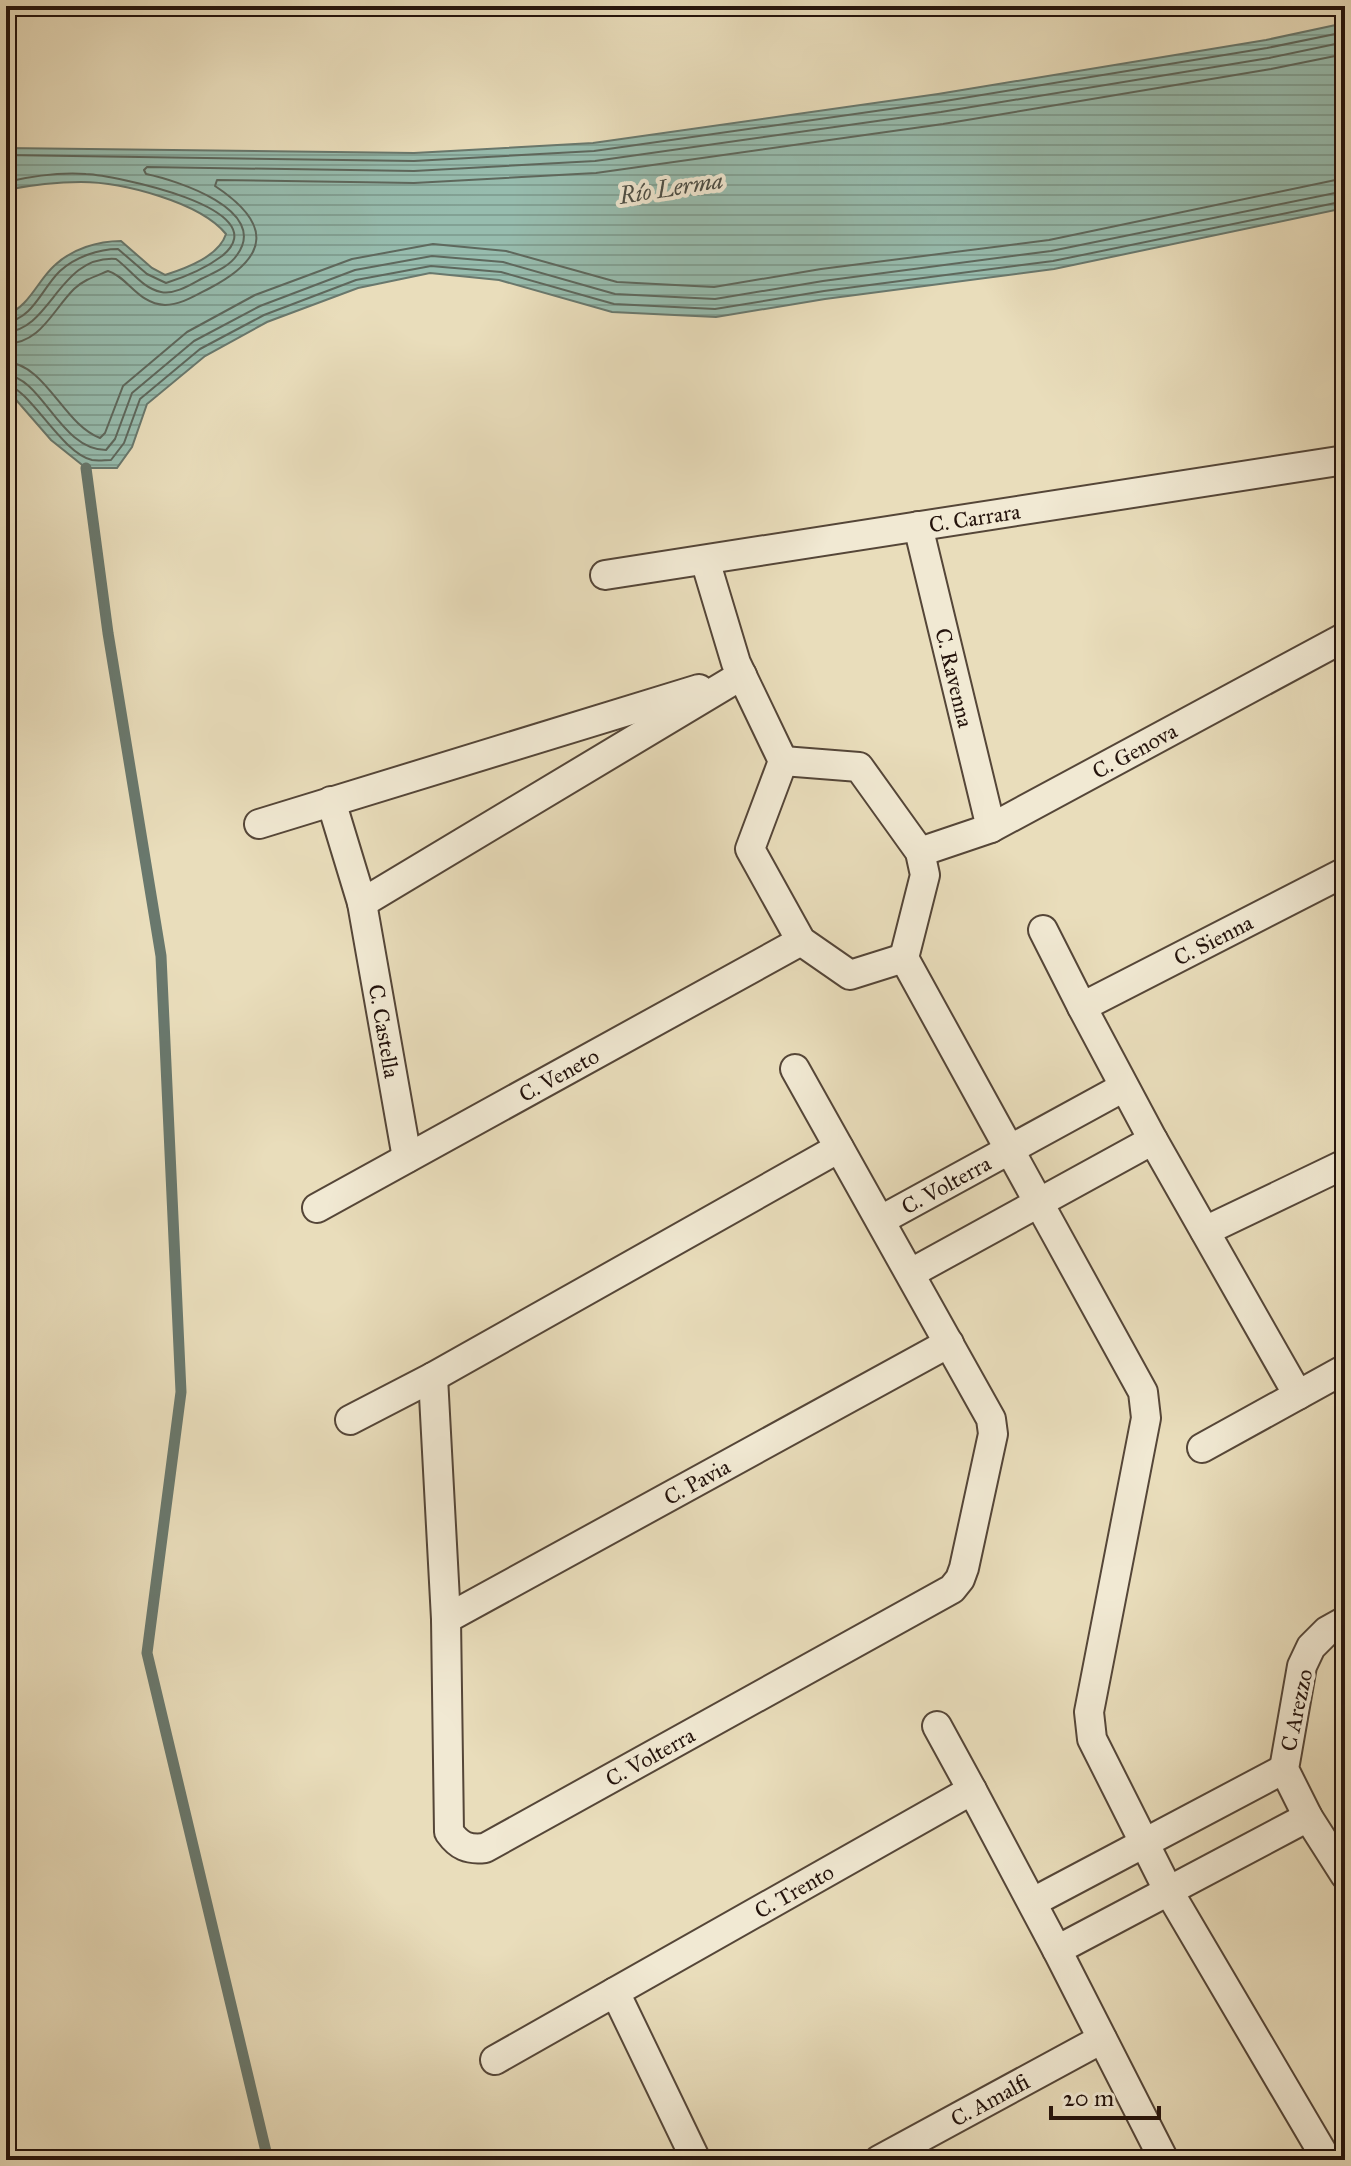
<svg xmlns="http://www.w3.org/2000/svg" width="1351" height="2166" font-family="'IM FELL Great Primer',serif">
	<defs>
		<pattern id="water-rules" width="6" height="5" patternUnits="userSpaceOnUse" patternTransform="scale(2)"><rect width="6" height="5" fill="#97bcae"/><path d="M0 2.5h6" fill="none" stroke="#82a194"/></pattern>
	</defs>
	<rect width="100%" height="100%" fill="#e9ddbb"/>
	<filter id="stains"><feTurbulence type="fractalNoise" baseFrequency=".0025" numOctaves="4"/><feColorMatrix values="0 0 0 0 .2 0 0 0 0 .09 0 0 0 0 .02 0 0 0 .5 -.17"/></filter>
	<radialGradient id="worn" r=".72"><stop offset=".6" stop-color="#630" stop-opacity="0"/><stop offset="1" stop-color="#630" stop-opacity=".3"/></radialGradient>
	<!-- water -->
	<path fill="url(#water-rules)" stroke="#69786d" stroke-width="2" d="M1345,23V208L1054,269L825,299L716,317L612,312L499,280L430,273L358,288L267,322L205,356L147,404L132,447L117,468H86L51,440L11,394L6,391V315C30,306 37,281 55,265C72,249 98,241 121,241L152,268L165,275C187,268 219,256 226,234C200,202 122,182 81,182C55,182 31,185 6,190V148L414,153L593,143L938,94L1266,40Z"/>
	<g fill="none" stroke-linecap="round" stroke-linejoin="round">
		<!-- shore -->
		<g stroke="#5e685d" stroke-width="2">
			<polyline points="6,155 414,161 594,151 939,102 1267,48 1345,32"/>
			<path d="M6,182C32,176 59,172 86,174C111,175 281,208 222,256C206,268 185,277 166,283L147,274L118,249C99,249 75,257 60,271C42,288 33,319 6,322"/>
			<path d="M6,332C51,330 59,255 116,259C131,270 142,288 161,292C174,295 190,285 201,279C213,273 229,267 237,255C270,210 176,180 146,174L144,170L147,167L414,171L595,161L941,112L1269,58L1345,42"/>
			<path d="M6,344C41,343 52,311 74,289C83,280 96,276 108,271C128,277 138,304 165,305C181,305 196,295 210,288C271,256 271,223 215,186L217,180L414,183L596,173L943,124L1271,69L1345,54"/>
			<path d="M6,362C46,364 63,424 100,438L105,433L123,386L187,332L255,295L352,259L433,244L506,251L617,282L714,287L821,269L1049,240L1345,178"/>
			<path d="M6,375C42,377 60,450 106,450L115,439L132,393L194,341L260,306L355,270L432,256L503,262L615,294L715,299L823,281L1051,251L1345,191"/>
			<path d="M6,385C29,387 61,453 92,460C98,461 105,460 111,460L124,443L140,399L200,349L264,315L356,280L431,266L501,272L614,304L715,309L824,291L1053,261L1345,201"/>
		</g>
		<!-- stream -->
		<polyline stroke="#69786d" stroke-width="11" points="86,468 108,633 161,956 181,1392 147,1653 268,2160"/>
		<!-- street casing -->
		<g stroke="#554638" stroke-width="32">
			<g id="street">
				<path id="s1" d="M918,526L991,828"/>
				<polyline points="705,560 736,663 783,761 750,849 801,941 850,975 904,958"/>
				<path id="s2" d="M605,575L1345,460"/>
				<polyline points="783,761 859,767 920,852 925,875 904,958 1143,1392 1146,1418 1089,1712 1092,1739 1168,1890 1327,2160"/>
				<polyline points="331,801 362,903 742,675"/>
				<polyline points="259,824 699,689"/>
				<path id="s3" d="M920,852L991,828L1345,637"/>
				<path id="s4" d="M362,903L407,1158"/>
				<polyline points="1043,930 1082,1007"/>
				<path id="s5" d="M1153,1140L1082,1007L1345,872"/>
				<path id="s6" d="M317,1208L801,941"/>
				<path id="s7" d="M881,1220L1124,1087"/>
				<polyline points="1205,1231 1345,1164"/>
				<polyline points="911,1273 1153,1140 1298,1395 1345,1369"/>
				<path id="s8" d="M433,1377L446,1619L449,1832C459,1846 468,1850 485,1848L952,1589L960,1579L964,1568L993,1434L991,1419L795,1069"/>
				<polyline points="350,1420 433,1377 839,1148"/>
				<polyline points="1202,1448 1298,1395"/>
				<path id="s9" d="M446,1619L949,1343"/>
				<polyline points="1345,1621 1327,1631 1311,1647 1302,1666 1284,1769 1308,1817 1345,1875"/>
				<polyline points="937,1726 972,1790"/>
				<polyline points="1033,1902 1284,1769"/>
				<polyline points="495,2060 615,1992"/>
				<path id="s10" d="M696,2160L615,1992L972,1790L1057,1950"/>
				<path id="s11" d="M879,2160L1102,2039"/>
				<polyline points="1164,2160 1057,1950 1308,1817"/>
			</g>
		</g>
		<!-- street -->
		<use href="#street" stroke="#f1e9d3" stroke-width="28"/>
	</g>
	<g text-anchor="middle" stroke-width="8" stroke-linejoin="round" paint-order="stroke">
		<!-- street labels -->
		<g font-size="22" fill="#24130c" stroke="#f1e9d3">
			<text dy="8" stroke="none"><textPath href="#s2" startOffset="374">C. Carrara</textPath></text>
			<text dy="8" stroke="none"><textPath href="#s1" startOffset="156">C. Ravenna</textPath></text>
			<text dy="8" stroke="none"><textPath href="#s3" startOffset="238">C. Genova</textPath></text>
			<text dy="8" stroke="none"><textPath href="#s5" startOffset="298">C. Sienna</textPath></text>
			<text dy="8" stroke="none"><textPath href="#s4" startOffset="130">C. Castella</textPath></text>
			<text dy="8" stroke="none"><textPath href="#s6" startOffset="276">C. Veneto</textPath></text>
			<text dy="8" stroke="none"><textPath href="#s7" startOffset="74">C. Volterra</textPath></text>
			<text dy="8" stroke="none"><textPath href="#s9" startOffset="286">C. Pavia</textPath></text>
			<text transform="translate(1296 1710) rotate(-78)" y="8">C Arezzo</text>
			<text dy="8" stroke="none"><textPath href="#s8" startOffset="686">C. Volterra</textPath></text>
			<text dy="8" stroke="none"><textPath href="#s10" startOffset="392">C. Trento</textPath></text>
			<text dy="8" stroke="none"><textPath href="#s11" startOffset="126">C. Amalfi</textPath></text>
		</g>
		<!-- water labels -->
		<g font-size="24" font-style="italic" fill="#4c4e45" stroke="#f1e9d3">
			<text transform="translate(671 188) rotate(-9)" y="8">Río Lerma</text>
		</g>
	</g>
	<!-- margin -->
	<rect width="1351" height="2166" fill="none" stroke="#e9ddbb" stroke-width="32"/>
	<rect x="8" y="8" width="1335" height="2150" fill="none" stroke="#24130c" stroke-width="4"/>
	<rect x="16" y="16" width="1319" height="2134" fill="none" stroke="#24130c" stroke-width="2"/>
	<!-- scale -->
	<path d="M1051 2106v12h108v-12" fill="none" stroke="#24130c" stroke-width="4"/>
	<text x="1063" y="2106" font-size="24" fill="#24130c" stroke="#f1e9d3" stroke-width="6" paint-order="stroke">20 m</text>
	<rect width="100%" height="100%" filter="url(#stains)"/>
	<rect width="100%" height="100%" fill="url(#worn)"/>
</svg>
